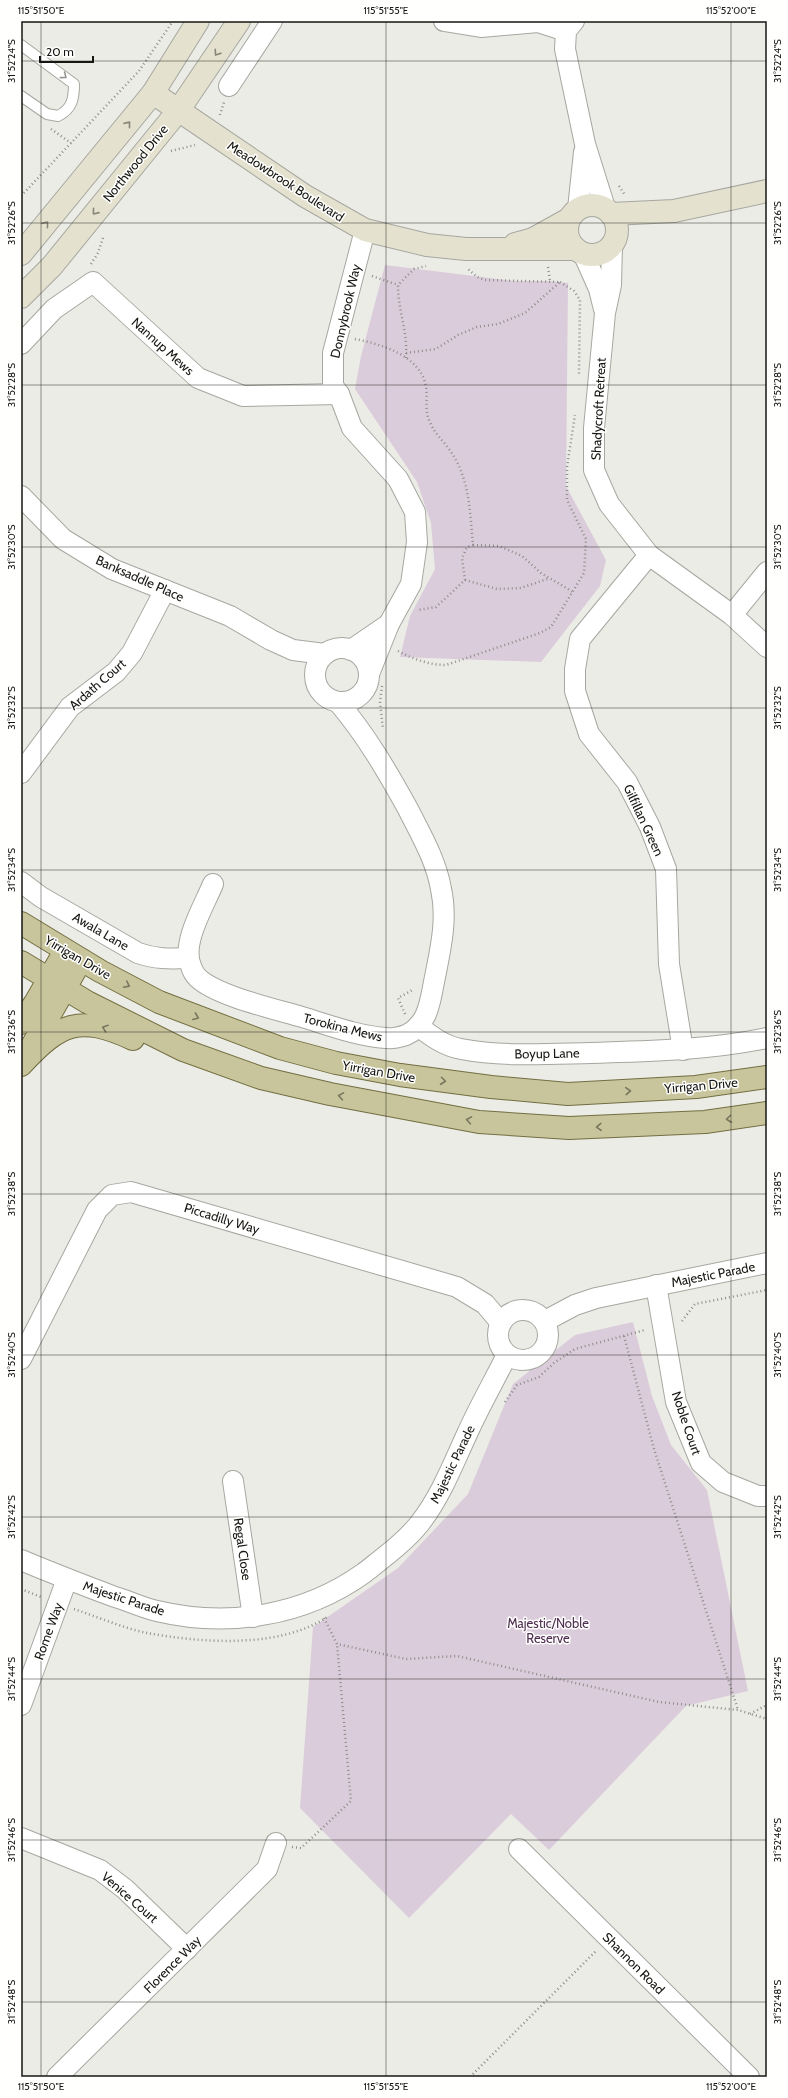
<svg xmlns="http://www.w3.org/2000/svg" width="788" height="2098" font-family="Cabin,sans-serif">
	<rect width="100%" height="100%" fill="#ecece6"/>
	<!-- green -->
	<g fill="#dbccdb">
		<polygon points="385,265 514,281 550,281 568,283 566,486 606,560 600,586 541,662 400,657 410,616 435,569 431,523 417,482 355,389 361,356"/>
		<polygon points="633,1322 652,1396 671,1445 707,1490 748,1691 686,1706 549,1850 511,1814 409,1918 300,1808 313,1627 398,1568 468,1494 513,1384 575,1335"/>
	</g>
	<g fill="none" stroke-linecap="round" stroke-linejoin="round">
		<!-- lane casing -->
		<g stroke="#a7a7a1" stroke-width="12">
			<path id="lane" d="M21,45L74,84C74,99 72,109 58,116L47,114L21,96"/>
		</g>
		<!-- street casing -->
		<g stroke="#a7a7a1" stroke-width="22">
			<g id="street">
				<polyline points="444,21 481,27 538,22 566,31"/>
				<polyline points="574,21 566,31 565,49 585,144 605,208"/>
				<polyline points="229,86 272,21"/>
				<polyline points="578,209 584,152"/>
				<polyline points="365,230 333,353 333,386 339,394 352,428 398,479 415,512 417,542 411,584 389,624 369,674"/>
				<polyline points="612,245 611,285 605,313 594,428 594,470 609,504 649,555 732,615 767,647"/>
				<polyline points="583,253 599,289 604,309"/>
				<polyline points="21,344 54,309 93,282 198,378 243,396 339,394"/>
				<polyline points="21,496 63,539 112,569 230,616 271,640 293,650 325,654"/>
				<polyline points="649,555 580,639 575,669 575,691 589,734 627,782 650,827 666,869 669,964 683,1050"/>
				<polyline points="732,615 767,572"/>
				<circle cx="342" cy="675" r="27"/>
				<polyline points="351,650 389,624"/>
				<polyline points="21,773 70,707 116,672 132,653 165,590"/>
				<path d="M21,882L41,897L138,953C155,959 170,959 188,958"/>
				<path d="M213,884C204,906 181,943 191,966C192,970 195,975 198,978C217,996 275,1009 302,1017C329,1025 357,1036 386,1038C391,1039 401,1037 406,1035C428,1025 430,1002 434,982C440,951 448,920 441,889C436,860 421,835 408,809C387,771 366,735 338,702"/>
				<path d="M418,1026C431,1036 444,1046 461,1049C503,1057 548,1054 591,1053C651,1051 709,1050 767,1038"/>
				<polyline points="656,1285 676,1402 701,1463 723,1482 758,1496 767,1496"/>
				<circle cx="523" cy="1335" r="25"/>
				<polyline points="545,1321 575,1305 596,1298 767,1263"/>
				<polyline points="21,1359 97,1210 112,1195 131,1192 457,1287 485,1304 501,1323"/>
				<polyline points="233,1481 253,1617"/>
				<path d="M21,1560C52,1573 83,1585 115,1597C129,1601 143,1608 157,1611C228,1628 304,1616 364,1573C383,1558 405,1542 420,1523C441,1496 453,1464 467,1434C479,1407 494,1381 507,1355"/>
				<polyline points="21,1705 67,1579"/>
				<polyline points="21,1838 100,1870 125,1889 187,1949"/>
				<polyline points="519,1849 749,2077"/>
				<polyline points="57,2077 267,1869 276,1843"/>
			</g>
		</g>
		<!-- secondary casing -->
		<g stroke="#a7a7a1" stroke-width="24">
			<g id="secondary">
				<polyline points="153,93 305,196 365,230 427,245 466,249 576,249"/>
				<circle cx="592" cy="230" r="25"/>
				<polyline points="611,214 674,211 767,191"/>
				<polyline points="515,244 533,239 569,219"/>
				<polyline points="21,254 153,93 198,21"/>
				<polyline points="21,297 52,266 178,111 239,21"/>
			</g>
		</g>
		<!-- primary casing -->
		<g stroke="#726e41" stroke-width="24">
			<g id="primary">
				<polyline points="21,923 100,971 159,1002 280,1048 336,1063 400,1075 491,1087 568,1094 696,1087 767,1077"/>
				<polyline points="21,962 87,1002 183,1050 261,1078 330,1094 479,1122 569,1128 705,1122 767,1113"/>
				<polyline points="21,1023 35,1003 65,951"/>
				<polyline points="32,1046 81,960"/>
				<path d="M21,1065C60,1023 79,1014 133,1039"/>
			</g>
		</g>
		<!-- path -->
		<g stroke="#8f8f8b" stroke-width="2.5" stroke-dasharray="1 3" stroke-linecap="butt">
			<polyline points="220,115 224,102"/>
			<polyline points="51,129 71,143"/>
			<polyline points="171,151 195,145"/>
			<polyline points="619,186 625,195"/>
			<polyline points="21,196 139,71 173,21"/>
			<polyline points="91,264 98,253 104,235"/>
			<polyline points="548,267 550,281"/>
			<polyline points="372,276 398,285"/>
			<polyline points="560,282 574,291 580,300 579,374"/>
			<path d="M355,339C380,344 421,355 426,387C428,399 424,411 430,422C435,435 446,443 453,455C470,482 470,514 473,545L467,547L462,558L465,580L436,607L418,610"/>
			<polyline points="406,353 436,349 458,335 477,327 498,324 525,313 560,282 485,280 477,277 468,269"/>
			<path d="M406,358C408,331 398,311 398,285L414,269L426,266"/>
			<polyline points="473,545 499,546 522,556 541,573 573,592"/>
			<polyline points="465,580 497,589 521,588 550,578"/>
			<path d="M398,651C413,659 429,665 446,665L540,633L551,627L584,573L586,539L567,500V467L575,415"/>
			<polyline points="382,686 380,702 383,729"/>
			<polyline points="405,1014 398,998 414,989"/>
			<polyline points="682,1321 695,1304 767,1290"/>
			<polyline points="624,1336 654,1449 738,1710"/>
			<polyline points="505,1402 517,1385 539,1377 554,1363 575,1349 645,1330"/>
			<polyline points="21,1589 41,1597"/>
			<path d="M74,1609C98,1617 123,1628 147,1633C203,1643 280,1649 329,1616"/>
			<polyline points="324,1618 337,1644 406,1659 457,1656 659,1702 738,1710 767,1719"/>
			<polyline points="750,1714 767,1705"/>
			<polyline points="292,1847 301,1848 351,1801 337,1644"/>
			<polyline points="470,2077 596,1951"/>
		</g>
		<!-- lane -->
		<use href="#lane" stroke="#fff" stroke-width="10"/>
		<!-- street -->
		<use href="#street" stroke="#fff" stroke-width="20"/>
		<!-- secondary -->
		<use href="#secondary" stroke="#e4e2ce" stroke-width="22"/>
		<!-- primary -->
		<use href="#primary" stroke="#c8c59c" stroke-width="22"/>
	</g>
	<!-- one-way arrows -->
	<defs><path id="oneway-chevron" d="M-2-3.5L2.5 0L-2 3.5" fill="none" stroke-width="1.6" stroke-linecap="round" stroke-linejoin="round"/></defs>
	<g stroke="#87867a">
		<use href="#oneway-chevron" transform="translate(217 53) rotate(124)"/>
		<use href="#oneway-chevron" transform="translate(128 124) rotate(-51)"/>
		<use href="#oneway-chevron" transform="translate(95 212) rotate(129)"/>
		<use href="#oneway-chevron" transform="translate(46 224) rotate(-51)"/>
	</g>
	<use stroke="#969695" href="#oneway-chevron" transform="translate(64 76) rotate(37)"/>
	<g stroke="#78765e">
		<use href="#oneway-chevron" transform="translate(127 985) rotate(27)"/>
		<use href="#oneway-chevron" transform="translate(196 1017) rotate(21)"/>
		<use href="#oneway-chevron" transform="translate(105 1028) rotate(-161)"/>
		<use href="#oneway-chevron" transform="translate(443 1081) rotate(7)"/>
		<use href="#oneway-chevron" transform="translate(628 1091) rotate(-3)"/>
		<use href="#oneway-chevron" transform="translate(341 1096) rotate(-170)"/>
		<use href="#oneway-chevron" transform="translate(729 1119) rotate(173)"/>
		<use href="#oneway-chevron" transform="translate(469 1120) rotate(-170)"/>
		<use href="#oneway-chevron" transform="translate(599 1127) rotate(177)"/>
	</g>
	<!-- ticks -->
	<path fill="none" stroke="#161613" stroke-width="1" stroke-opacity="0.45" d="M41,21V2077M386,21V2077M731,21V2077M21,61H767M21,223H767M21,385H767M21,547H767M21,708H767M21,870H767M21,1032H767M21,1194H767M21,1355H767M21,1517H767M21,1679H767M21,1840H767M21,2002H767"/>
	<g text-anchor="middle" stroke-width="3" stroke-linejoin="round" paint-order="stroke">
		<!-- street labels -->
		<g font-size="13" fill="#161613" stroke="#fffffe">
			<text transform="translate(135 163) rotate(-51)" y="5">Northwood Drive</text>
			<text transform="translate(286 181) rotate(33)" y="5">Meadowbrook Boulevard</text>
			<text transform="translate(345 311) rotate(-77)" y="5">Donnybrook Way</text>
			<text transform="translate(163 346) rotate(42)" y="5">Nannup Mews</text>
			<text transform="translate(598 409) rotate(-87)" y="5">Shadycroft Retreat</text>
			<text transform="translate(140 578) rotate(24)" y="5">Banksaddle Place</text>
			<text transform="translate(97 684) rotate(-41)" y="5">Ardath Court</text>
			<text transform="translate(644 820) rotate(65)" y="5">Gilfillan Green</text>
			<text transform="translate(101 931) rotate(30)" y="5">Awala Lane</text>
			<text transform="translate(78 957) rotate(30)" y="5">Yirrigan Drive</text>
			<text transform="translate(343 1027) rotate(14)" y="5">Torokina Mews</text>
			<text transform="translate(547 1053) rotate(-1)" y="5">Boyup Lane</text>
			<text transform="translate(379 1071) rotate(10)" y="5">Yirrigan Drive</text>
			<text transform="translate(701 1085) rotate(-5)" y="5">Yirrigan Drive</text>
			<text transform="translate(222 1218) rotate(17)" y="5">Piccadilly Way</text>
			<text transform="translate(713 1274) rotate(-11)" y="5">Majestic Parade</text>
			<text transform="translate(687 1423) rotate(71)" y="5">Noble Court</text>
			<text transform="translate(452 1464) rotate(-64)" y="5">Majestic Parade</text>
			<text transform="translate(243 1549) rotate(82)" y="5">Regal Close</text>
			<text transform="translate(124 1598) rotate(18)" y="5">Majestic Parade</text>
			<text transform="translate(48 1631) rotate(-70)" y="5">Rome Way</text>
			<text transform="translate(130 1897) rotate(41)" y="5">Venice Court</text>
			<text transform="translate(634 1963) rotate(45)" y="5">Shannon Road</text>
			<text transform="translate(172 1964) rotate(-45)" y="5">Florence Way</text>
		</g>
		<!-- park labels -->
		<g font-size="13" fill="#503052" stroke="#fffffe">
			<text x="548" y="1628">Majestic/Noble<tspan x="548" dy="15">Reserve</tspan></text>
		</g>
	</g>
	<!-- border -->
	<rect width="788" height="2098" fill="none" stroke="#fffffe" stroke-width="44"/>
	<!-- scale -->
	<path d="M40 56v6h53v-6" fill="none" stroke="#161613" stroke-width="2"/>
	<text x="46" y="56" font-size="12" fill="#161613" stroke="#fffffe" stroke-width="3" paint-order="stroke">20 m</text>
	<rect x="22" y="22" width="744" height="2054" fill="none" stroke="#161613" stroke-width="1.5"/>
	<g font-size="10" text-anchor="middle" fill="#161613">
		<text x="41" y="14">115°51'50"E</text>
		<text x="386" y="14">115°51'55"E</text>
		<text x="731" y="14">115°52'00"E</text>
		<text transform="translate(11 61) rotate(-90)" y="4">31°52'24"S</text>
		<text transform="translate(777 61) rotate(-90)" y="4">31°52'24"S</text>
		<text transform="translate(11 223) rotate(-90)" y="4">31°52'26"S</text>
		<text transform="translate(777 223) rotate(-90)" y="4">31°52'26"S</text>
		<text transform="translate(11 385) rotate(-90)" y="4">31°52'28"S</text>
		<text transform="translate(777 385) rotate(-90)" y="4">31°52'28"S</text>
		<text transform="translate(11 547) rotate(-90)" y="4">31°52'30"S</text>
		<text transform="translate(777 547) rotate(-90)" y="4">31°52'30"S</text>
		<text transform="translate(11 708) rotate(-90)" y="4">31°52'32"S</text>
		<text transform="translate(777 708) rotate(-90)" y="4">31°52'32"S</text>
		<text transform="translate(11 870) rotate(-90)" y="4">31°52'34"S</text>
		<text transform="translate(777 870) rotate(-90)" y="4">31°52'34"S</text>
		<text transform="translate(11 1032) rotate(-90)" y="4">31°52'36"S</text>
		<text transform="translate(777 1032) rotate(-90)" y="4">31°52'36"S</text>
		<text transform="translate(11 1194) rotate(-90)" y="4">31°52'38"S</text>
		<text transform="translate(777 1194) rotate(-90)" y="4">31°52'38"S</text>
		<text transform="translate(11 1355) rotate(-90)" y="4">31°52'40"S</text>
		<text transform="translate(777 1355) rotate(-90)" y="4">31°52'40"S</text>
		<text transform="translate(11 1517) rotate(-90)" y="4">31°52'42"S</text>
		<text transform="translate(777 1517) rotate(-90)" y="4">31°52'42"S</text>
		<text transform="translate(11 1679) rotate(-90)" y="4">31°52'44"S</text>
		<text transform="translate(777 1679) rotate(-90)" y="4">31°52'44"S</text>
		<text transform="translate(11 1840) rotate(-90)" y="4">31°52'46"S</text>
		<text transform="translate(777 1840) rotate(-90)" y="4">31°52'46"S</text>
		<text transform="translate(11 2002) rotate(-90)" y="4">31°52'48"S</text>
		<text transform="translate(777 2002) rotate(-90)" y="4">31°52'48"S</text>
		<text x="41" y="2090">115°51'50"E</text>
		<text x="386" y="2090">115°51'55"E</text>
		<text x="731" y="2090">115°52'00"E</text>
	</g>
</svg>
